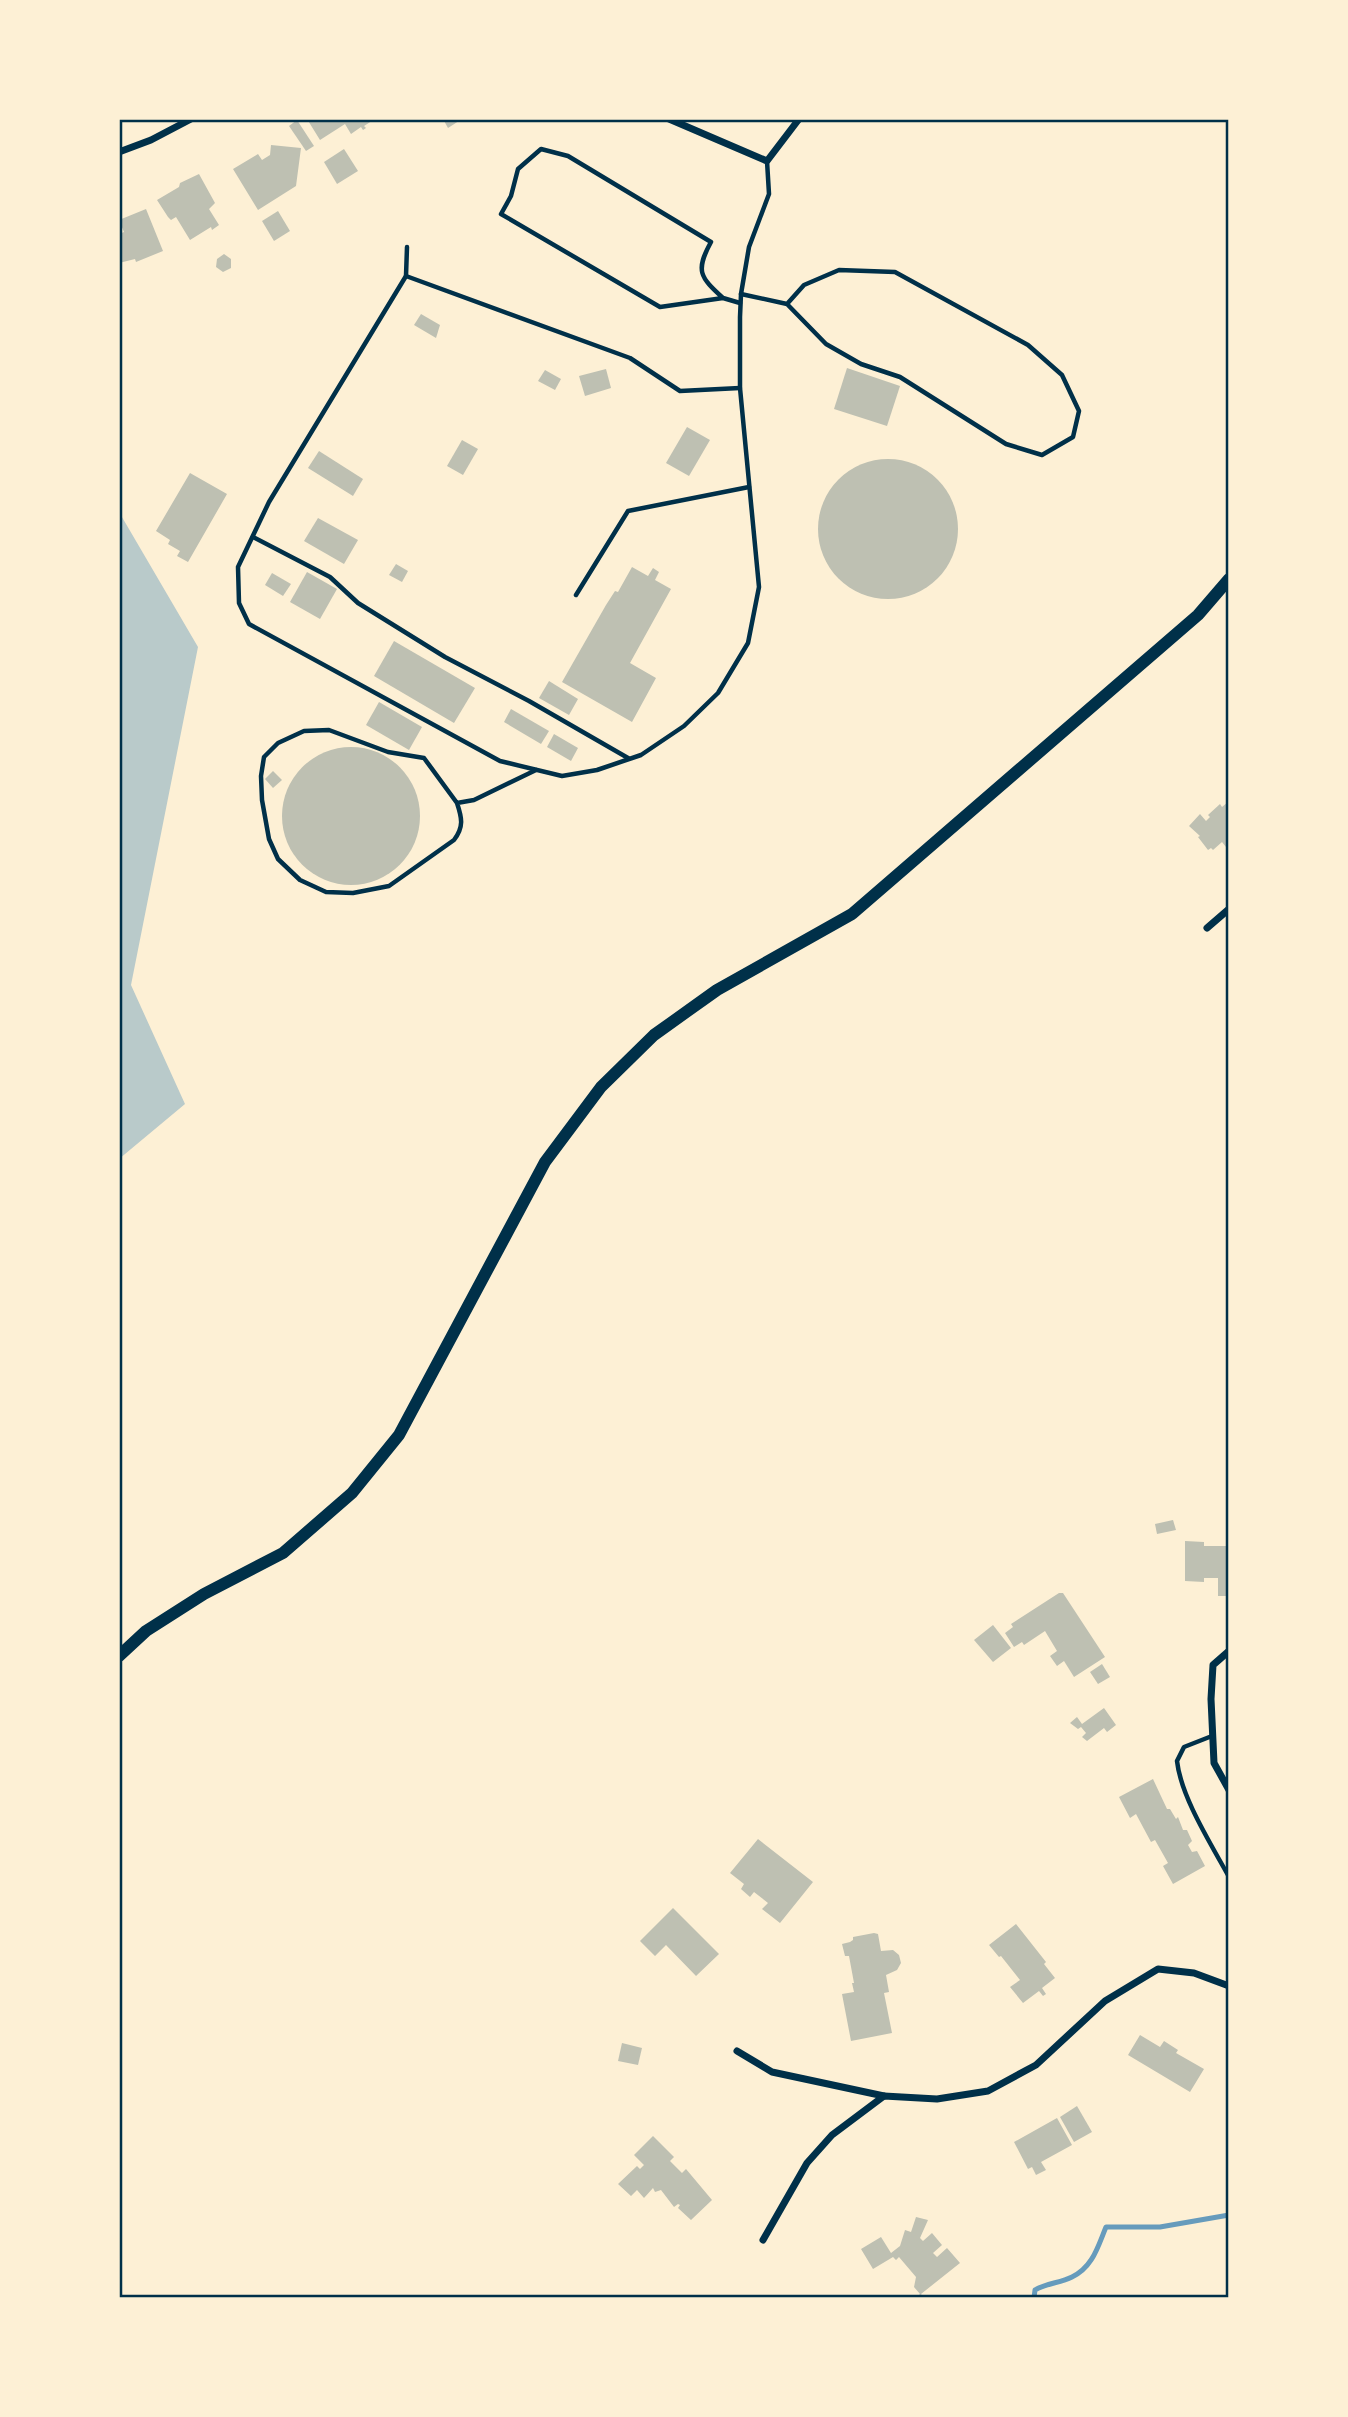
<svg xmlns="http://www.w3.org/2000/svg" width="1348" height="2417" font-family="'Golos Text',sans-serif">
	<rect width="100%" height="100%" fill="#fdf0d5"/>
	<!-- green -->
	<polygon fill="#b9caca" points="119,512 198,647 131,985 185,1104 119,1159"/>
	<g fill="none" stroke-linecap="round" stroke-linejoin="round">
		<!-- stream -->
		<path stroke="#669bbc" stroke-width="5" d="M1034,2298L1035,2290C1047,2283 1060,2283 1072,2277C1093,2267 1098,2246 1106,2227H1160L1229,2215"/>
	</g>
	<!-- building -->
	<g fill="#bec0b2">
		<polygon points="307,119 375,119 364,126 366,128 363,130 361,127 351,134 345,124 320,140"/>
		<polygon points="443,119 462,119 448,128"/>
		<polygon points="297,120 314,146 306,151 289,126"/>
		<polygon points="271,145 301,148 296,186 258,210 233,169 258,154 262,160 270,155"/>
		<polygon points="344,149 358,171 337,184 324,162"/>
		<polygon points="199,174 215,203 209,209 219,225 212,230 211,227 190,240 176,217 171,220 168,217 157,200 179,187 180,183"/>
		<polygon points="146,209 163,251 136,262 135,259 119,263 119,234 124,232 119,220"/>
		<polygon points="278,211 290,231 274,241 262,221"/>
		<polygon points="224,254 231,259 231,268 223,272 216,267 217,259"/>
		<polygon points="421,314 440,325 436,338 414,325"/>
		<polygon points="847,368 900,386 887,426 834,409"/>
		<polygon points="606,369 611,388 585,396 579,376"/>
		<polygon points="545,370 561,379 555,390 538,381"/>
		<polygon points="687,427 710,440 689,476 666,463"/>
		<polygon points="462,440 478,449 463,475 447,466"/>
		<polygon points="319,451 363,479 353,496 308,468"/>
		<circle cx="888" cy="529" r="70"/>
		<polygon points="190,473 227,494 188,562 177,556 180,551 168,544 170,540 156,531"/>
		<polygon points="318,518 358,540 344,564 304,541"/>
		<polygon points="396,564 408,571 402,582 389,575"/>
		<polygon points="632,567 648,576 653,568 659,572 655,580 671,589 630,663 656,678 632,722 562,682 606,605 615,591 618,592"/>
		<polygon points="307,572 337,589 320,619 290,602"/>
		<polygon points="272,573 291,584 283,596 265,585"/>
		<polygon points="394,641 475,688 454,723 374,676"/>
		<polygon points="549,681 578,699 569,715 539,698"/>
		<polygon points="379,702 422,727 409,750 366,725"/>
		<polygon points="511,709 549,731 541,744 504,722"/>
		<polygon points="554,734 578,748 571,761 547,747"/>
		<circle cx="351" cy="816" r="69"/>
		<polygon points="273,771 282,780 273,788 265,779"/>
		<polygon points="1228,802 1229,844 1226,847 1222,842 1213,850 1211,848 1208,850 1198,837 1200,836 1189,826 1200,814 1206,821 1210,817 1208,815 1220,804 1222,807"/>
		<polygon points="1173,1520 1176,1530 1157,1534 1155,1524"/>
		<polygon points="1185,1541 1204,1542 1204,1546 1229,1546 1229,1596 1218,1596 1218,1578 1204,1578 1204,1582 1185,1581"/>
		<polygon points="1059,1593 1063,1593 1105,1657 1074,1677 1064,1661 1057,1666 1050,1656 1057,1651 1045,1631 1024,1645 1022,1642 1014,1647 1005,1633 1013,1627 1011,1624"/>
		<polygon points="993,1625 1011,1648 993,1662 974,1640"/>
		<polygon points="1102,1664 1110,1677 1098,1684 1090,1672"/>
		<polygon points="1104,1708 1116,1725 1107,1732 1104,1728 1087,1741 1082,1737 1086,1733 1081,1727 1078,1729 1070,1723 1077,1717 1082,1724"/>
		<polygon points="1153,1779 1167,1809 1170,1809 1176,1819 1178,1817 1183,1830 1187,1830 1192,1841 1188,1845 1192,1852 1197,1851 1205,1866 1173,1884 1163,1866 1168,1863 1155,1840 1151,1842 1136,1814 1130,1818 1119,1797"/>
		<polygon points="758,1839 813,1882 780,1923 762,1909 768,1903 754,1892 750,1897 741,1889 744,1884 730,1873"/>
		<polygon points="673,1908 719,1954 696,1976 666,1945 655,1956 640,1941"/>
		<polygon points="1016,1924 1046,1962 1044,1964 1055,1978 1042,1988 1046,1994 1043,1996 1039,1991 1023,2003 1010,1987 1020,1980 1001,1956 999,1957 989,1945"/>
		<polygon points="874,1933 878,1934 881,1951 893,1950 899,1955 901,1963 897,1970 886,1975 889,1992 884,1993 892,2033 851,2041 842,1994 854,1992 852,1983 854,1983 849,1956 845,1956 842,1944 850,1942 853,1940 853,1937"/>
		<polygon points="1140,2035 1160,2047 1164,2041 1178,2050 1176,2053 1204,2069 1190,2092 1128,2055"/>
		<polygon points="622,2043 642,2048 638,2065 618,2061"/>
		<polygon points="1077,2106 1092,2132 1074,2142 1060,2117"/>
		<polygon points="1057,2118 1072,2145 1041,2162 1046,2170 1036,2175 1032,2167 1028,2169 1014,2142"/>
		<polygon points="653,2136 674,2157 670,2161 682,2173 686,2169 712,2200 691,2220 678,2208 680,2205 678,2204 674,2207 661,2190 655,2192 653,2188 644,2198 637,2190 631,2196 618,2184 637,2166 640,2169 644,2165 634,2155"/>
		<polygon points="916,2217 928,2220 920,2238 923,2241 932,2233 942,2245 933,2253 937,2257 947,2248 960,2263 921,2294 924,2298 916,2298 920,2294 914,2287 916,2277 899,2257 896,2260 893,2257 873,2269 861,2249 881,2237 891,2253 900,2246 905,2230 911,2232"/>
	</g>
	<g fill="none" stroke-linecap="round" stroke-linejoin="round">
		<!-- service -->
		<g stroke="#003049" stroke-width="4.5">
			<polyline points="407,247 406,276 269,502 238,567 239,603 249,624 500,761 562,776 597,770 641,755 684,726 718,693 748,643 759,587 740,388 740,317 741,294 749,247 769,194 767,161"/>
			<polyline points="406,276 630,358 680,391 740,388"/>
			<polyline points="741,294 787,304 826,344 861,364 900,377 1006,444 1042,455 1073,437 1079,411 1062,375 1028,345 895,272 839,270 804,285 787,304"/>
			<path d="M723,298C700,277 695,271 711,242L568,156L541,149L518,169L511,196L501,214L660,307L723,298L740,303"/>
			<polyline points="253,537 330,577 358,603 445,657 529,701 628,758"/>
			<polyline points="576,595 628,511 749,487"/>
			<path d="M457,803C462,818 464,827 454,840L389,886L353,893L326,892L300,880L278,859L269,839L262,800L261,776L264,757L278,743L304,731L329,730L388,752L424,758L457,803L474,800L536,770"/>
			<path d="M1212,1736L1184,1747L1177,1761C1181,1797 1211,1844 1229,1877"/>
		</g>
		<!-- minor -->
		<g stroke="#003049" stroke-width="7">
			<polyline points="669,119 767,161 799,119"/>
			<polyline points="119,152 151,140 191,119"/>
			<polyline points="1207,928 1229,909"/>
			<polyline points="1229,1651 1213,1665 1211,1699 1214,1763 1229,1790"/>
			<polyline points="737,2051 772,2072 884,2096"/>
			<polyline points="763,2240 807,2163 832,2135 884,2096 937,2099 988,2091 1036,2065 1105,2001 1158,1969 1194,1973 1229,1986"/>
		</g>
		<!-- tertiary -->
		<polyline stroke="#003049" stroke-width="12" points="119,1656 146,1631 204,1594 283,1553 352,1493 399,1435 545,1162 601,1087 654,1035 717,990 852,914 1198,615 1229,579"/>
	</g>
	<!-- border -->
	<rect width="1348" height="2417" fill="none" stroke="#fdf0d5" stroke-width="242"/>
	<rect x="121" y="121" width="1106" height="2175" fill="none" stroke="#003049" stroke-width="2.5"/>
</svg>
